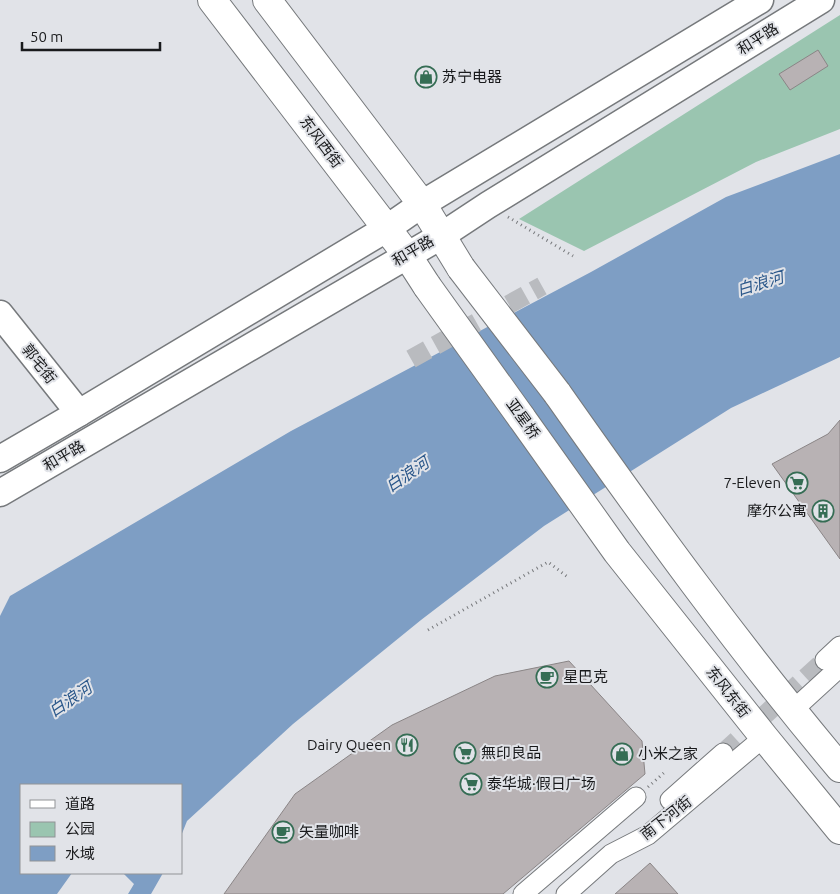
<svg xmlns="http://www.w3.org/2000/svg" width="840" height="894" font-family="Ubuntu,'Noto Sans SC',sans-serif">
	<rect width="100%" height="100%" fill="#e1e3e8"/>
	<!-- green -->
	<polygon fill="#9ac5b0" points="840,15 840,129 756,162 584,251 519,219"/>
	<!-- water -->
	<g fill="#7e9ec4">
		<polygon points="840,154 840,357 731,408 544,526 421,620 293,724 187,821 181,836 181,785 21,785 21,873 72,873 57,894 0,894 0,616 10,596 291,431 591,272 726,197"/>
		<polygon points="123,873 163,873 151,894 128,894 134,884"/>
	</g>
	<!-- building -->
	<g fill="#b8b2b4" stroke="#8a8586">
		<polygon points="818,50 828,66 790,90 779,74"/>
		<polygon points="840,420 840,559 772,464 828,434"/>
		<polygon points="569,661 642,741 645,774 503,894 224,894 295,794 392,725 495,676"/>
		<polygon points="650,863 678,894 615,894"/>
	</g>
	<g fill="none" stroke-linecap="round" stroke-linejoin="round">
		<!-- street-tunnel -->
		<g stroke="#b9bbbf" stroke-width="19" stroke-dasharray="19 9" stroke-linecap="butt">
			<polyline points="411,359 542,286"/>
			<polyline points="723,753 825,660"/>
		</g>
		<!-- street casing -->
		<g stroke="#76797c" stroke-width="21">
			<g id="street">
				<polyline points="825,660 840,646"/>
				<polyline points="792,711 840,667"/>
				<polyline points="670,800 723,753"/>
				<polyline points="523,894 636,797"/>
				<polyline points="566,894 611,854 648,835 764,737"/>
			</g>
		</g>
		<!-- secondary casing -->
		<g stroke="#76797c" stroke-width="29">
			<g id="secondary">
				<polyline points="0,314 79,413"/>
				<polyline points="0,459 79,413 386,229 422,204 760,0"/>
				<polyline points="0,493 441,236 488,205 821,0"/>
			</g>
		</g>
		<!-- primary casing -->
		<g stroke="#76797c" stroke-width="30">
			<g id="primary">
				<polyline points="212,0 407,255 427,286"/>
				<polyline points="267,0 422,204 461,268"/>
				<path d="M557,393C647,521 739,648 840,768"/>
				<polyline points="521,417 617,552 764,737 840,830"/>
			</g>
		</g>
		<!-- path -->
		<g stroke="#76787b" stroke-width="3" stroke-dasharray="1 4" stroke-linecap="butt">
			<polyline points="508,217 573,256"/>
			<polyline points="428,630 548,562 569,578"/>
			<polyline points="648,787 666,771"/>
		</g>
		<!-- street -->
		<use href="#street" stroke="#fff" stroke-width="19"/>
		<!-- secondary -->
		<use href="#secondary" stroke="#fff" stroke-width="26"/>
		<!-- primary -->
		<use href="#primary" stroke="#fff" stroke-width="28"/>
		<!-- primary-bridge casing -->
		<g stroke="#76797c" stroke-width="30" stroke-linecap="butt">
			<g id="primary-bridge">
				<polyline points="461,268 557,393"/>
				<polyline points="427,286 521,417"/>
			</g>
		</g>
		<!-- primary-bridge -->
		<use href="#primary-bridge" stroke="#fff" stroke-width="28"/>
	</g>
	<!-- icons -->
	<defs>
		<g id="shop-ring" transform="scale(1.125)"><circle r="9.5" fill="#e1e3e8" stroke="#356d54" stroke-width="1.5"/><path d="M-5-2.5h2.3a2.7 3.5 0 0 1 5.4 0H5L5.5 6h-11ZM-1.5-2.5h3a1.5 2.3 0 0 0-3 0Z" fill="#356d54"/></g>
		<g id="supermarket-ring" transform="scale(1.125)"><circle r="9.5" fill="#e1e3e8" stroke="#356d54" stroke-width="1.5"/><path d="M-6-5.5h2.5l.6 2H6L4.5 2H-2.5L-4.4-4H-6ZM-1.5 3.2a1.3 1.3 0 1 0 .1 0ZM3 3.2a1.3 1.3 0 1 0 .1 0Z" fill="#356d54"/></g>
		<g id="building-ring" transform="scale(1.125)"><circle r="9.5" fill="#e1e3e8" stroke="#356d54" stroke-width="1.5"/><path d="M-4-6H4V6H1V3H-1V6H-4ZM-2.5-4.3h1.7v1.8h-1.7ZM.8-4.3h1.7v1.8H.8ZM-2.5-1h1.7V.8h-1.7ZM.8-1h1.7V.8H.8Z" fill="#356d54"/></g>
		<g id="cafe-ring" transform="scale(1.125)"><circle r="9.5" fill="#e1e3e8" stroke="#356d54" stroke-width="1.5"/><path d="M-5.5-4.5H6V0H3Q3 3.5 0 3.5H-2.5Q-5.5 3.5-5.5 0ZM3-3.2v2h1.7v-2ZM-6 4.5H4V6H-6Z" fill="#356d54"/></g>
		<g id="restaurant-ring" transform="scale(1.125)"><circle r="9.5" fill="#e1e3e8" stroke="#356d54" stroke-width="1.5"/><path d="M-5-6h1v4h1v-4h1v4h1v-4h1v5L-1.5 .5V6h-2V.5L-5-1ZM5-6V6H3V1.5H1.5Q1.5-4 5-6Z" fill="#356d54"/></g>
	</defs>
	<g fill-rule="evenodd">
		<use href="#shop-ring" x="426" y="77"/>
		<use href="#supermarket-ring" x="797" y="483"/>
		<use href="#building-ring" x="823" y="511"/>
		<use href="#cafe-ring" x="547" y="677"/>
		<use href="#restaurant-ring" x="407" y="745"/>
		<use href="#supermarket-ring" x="465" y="753"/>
		<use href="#shop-ring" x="622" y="754"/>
		<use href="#supermarket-ring" x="471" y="784"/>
		<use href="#cafe-ring" x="283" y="832"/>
	</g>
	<g text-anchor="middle" stroke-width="4" stroke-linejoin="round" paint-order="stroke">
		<!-- street labels -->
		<g font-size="15" fill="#191a1c" stroke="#e1e3e8">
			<text transform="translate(758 39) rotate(-32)" y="5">和平路</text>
			<text transform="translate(321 142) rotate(53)" y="5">东风西街</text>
			<text transform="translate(413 251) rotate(-30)" y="5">和平路</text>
			<text transform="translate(39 364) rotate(52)" y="5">郭宅街</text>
			<text transform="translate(523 419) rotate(54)" y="5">亚星桥</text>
			<text transform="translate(64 456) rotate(-30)" y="5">和平路</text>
			<text transform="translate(728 692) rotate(52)" y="5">东风东街</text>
			<text transform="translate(666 818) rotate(-38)" y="5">南下河街</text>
		</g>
		<!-- poi labels -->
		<g font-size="15" fill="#191a1c" stroke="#e1e3e8" text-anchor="start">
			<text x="442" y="82">苏宁电器</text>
			<text x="781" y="488" text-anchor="end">7-Eleven</text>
			<text x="807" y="516" text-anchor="end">摩尔公寓</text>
			<text x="563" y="682">星巴克</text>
			<text x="391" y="750" text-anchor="end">Dairy Queen</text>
			<text x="481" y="758">無印良品</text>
			<text x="638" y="759">小米之家</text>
			<text x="487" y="789">泰华城·假日广场</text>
			<text x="299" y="837">矢量咖啡</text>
		</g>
		<!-- water labels -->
		<g font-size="16" font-style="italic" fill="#2a578a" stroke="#e1e3e8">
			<text transform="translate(760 283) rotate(-17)" y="6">白浪河</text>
			<text transform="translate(407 474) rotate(-34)" y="6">白浪河</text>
			<text transform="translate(70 699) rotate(-34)" y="6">白浪河</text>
		</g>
	</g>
	<!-- legend -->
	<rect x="20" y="784" width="162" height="90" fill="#e1e3e8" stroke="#919396"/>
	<rect x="30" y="800" width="25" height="8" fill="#ffffff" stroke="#919396"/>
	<text x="65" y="809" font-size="15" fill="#191a1c">道路</text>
	<rect x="30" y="822" width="25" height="15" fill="#9ac5b0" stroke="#919396"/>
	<text x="65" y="834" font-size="15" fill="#191a1c">公园</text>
	<rect x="30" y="846" width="25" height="15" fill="#7e9ec4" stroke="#919396"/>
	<text x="65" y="859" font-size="15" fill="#191a1c">水域</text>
	<!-- scale -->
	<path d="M22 42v8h138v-8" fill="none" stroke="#191a1c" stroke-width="2.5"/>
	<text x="30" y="42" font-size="15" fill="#191a1c" stroke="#e1e3e8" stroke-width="4" paint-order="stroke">50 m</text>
</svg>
